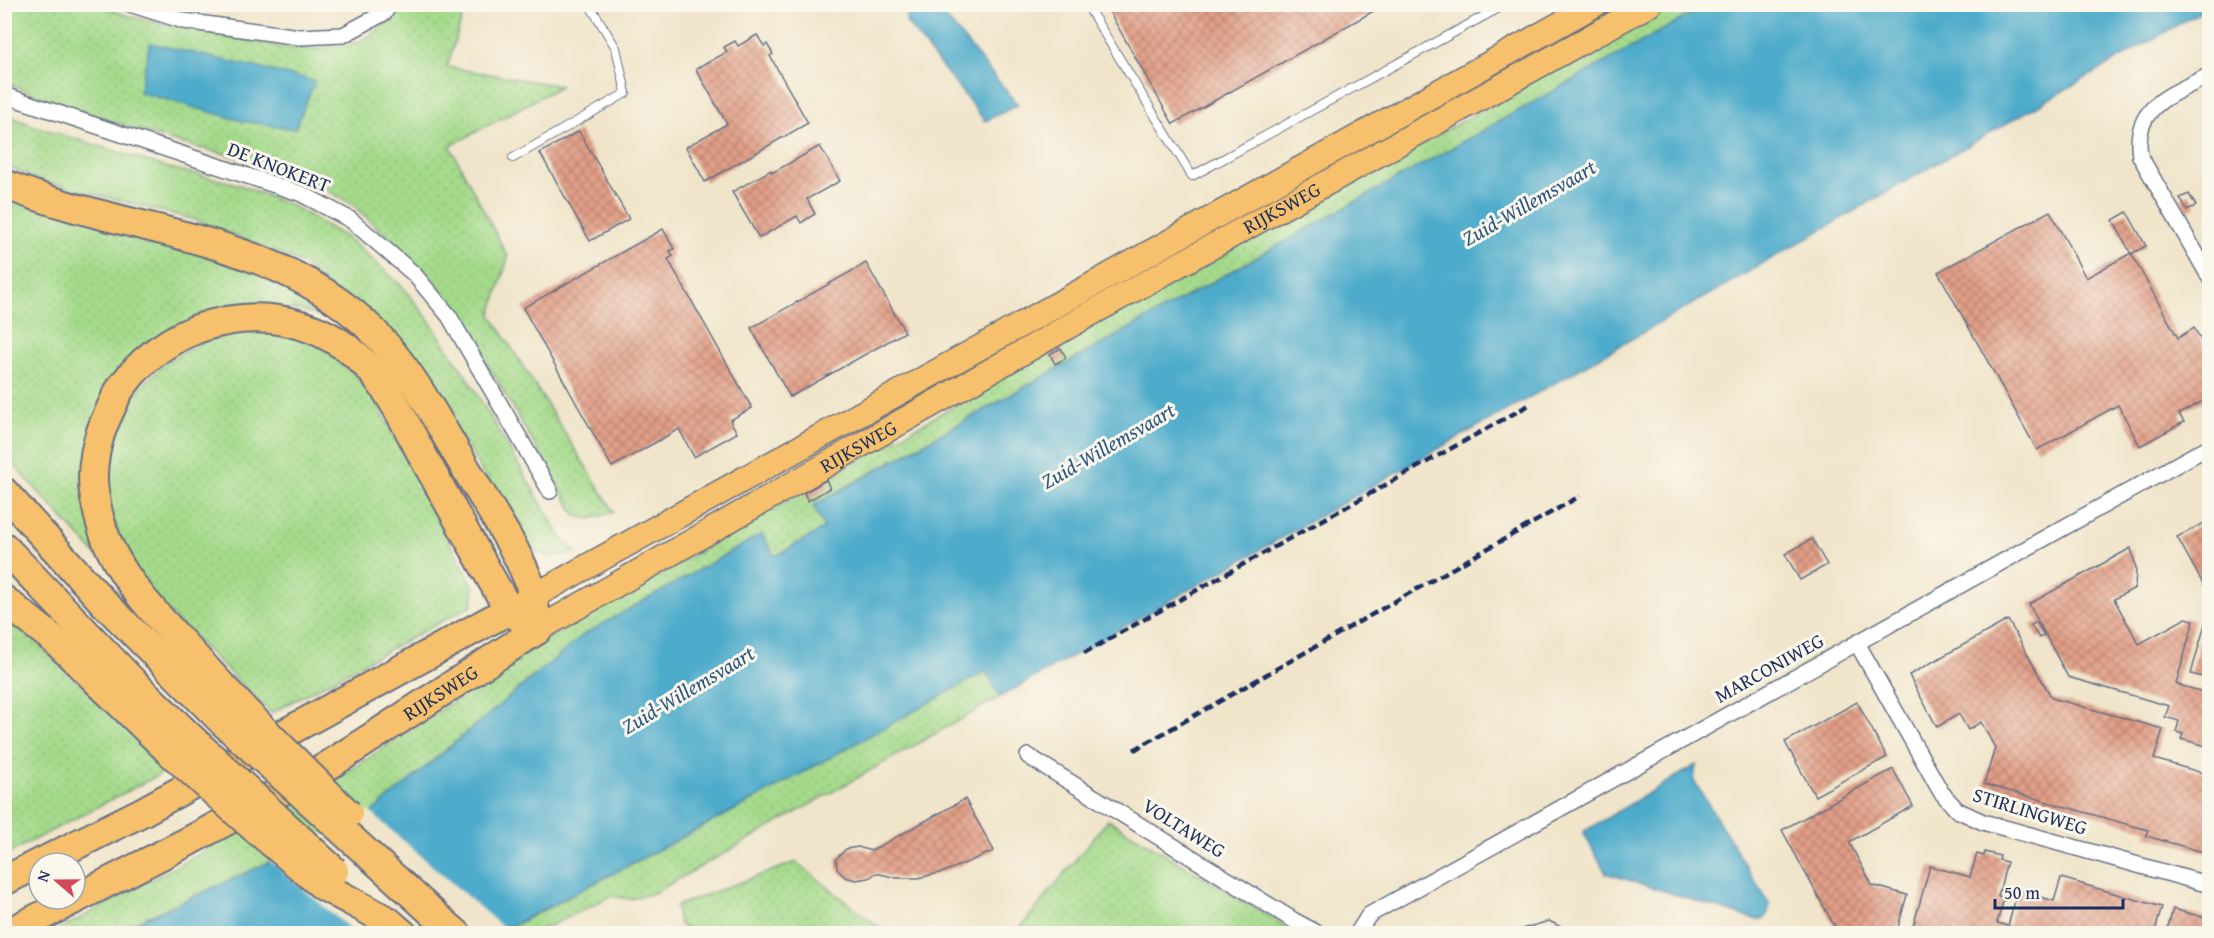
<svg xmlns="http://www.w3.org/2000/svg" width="2214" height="938" font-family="'Gentium Book Plus',serif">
	<defs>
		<pattern id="grass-dots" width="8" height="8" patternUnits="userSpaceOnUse" patternTransform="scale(1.5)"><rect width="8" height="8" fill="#a5da8b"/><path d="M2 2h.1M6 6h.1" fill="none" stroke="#8dbb7a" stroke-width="1.8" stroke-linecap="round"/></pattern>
		<pattern id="building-cross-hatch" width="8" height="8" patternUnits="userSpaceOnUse" patternTransform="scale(1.5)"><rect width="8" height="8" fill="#e39f86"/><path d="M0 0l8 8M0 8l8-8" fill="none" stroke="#b78271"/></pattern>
	</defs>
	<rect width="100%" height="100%" fill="#fbf7ec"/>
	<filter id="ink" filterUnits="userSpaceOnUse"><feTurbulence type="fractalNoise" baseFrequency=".0167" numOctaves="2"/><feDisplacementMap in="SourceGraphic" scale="12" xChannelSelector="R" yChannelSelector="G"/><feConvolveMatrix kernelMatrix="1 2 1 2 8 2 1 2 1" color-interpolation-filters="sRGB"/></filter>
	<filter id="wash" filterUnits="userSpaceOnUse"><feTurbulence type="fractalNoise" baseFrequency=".008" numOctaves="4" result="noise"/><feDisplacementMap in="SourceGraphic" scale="24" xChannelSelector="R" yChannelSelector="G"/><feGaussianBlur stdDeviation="1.35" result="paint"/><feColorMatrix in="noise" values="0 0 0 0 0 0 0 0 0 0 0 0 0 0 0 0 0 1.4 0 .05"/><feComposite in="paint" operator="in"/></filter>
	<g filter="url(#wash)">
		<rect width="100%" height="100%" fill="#f0e5ca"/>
		<!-- grass -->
		<g fill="url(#grass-dots)" stroke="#608474" stroke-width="1.5">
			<polygon points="4,5 100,5 128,16 220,35 282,47 318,49 360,42 396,16 407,5 466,5 447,67 561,86 450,146 508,257 491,315 614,512 590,519 576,516 464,324 405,253 351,203 292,172 253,161 172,141 58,104 5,82"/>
			<polygon points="1668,5 1707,5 813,505 824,526 823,529 777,555 774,555 762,534 583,635 371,813 320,836 257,868 111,933 51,934 334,781 547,639 1142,298 1409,151"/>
			<path d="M4,114L37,127L169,168L237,184L293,206L350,240L403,287L426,316L470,382L563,541L576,552C559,557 545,558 529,549L419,368L301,263L196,220L35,179L5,165Z"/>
			<polygon points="5,191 254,271 305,298 328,318 294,309 159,338 82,482 97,556 5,455"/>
			<path d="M260,331C272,332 286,332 297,335C332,346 357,374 377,403L474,588L472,605L271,713L138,582L105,498L106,458L118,422L137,391L167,361L202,342L228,333Z"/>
			<polygon points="4,612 170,769 5,855 4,855"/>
			<polygon points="987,671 1000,697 654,893 630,899 611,896 535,933 498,934 746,804"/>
			<polygon points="1108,820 1297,933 1016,933"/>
			<polygon points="796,862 886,933 690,933 679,923 676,906"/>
		</g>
		<!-- water -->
		<g fill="#4dabcb" stroke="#346d94" stroke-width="1.5">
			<polygon points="907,5 944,5 943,14 1018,105 985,121 906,22"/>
			<polygon points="1707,5 2209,5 2209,7 1583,367 1000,697 986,671 746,804 498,933 111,934 257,868 371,813 583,635 762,534 774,555 778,555 823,529 824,526 813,506"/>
			<polygon points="150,43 315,81 295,129 242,121 139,92"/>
			<polygon points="1696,765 1694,781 1770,905 1766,918 1757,920 1606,873 1583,832"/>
		</g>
		<!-- pier -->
		<polygon fill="#f0e5ca" points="369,811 508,932 505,934 355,933 268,859"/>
		<g id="blocks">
			<!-- building -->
			<g fill="url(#building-cross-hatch)">
				<polygon points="1105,4 1386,4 1173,124"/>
				<polygon points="757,35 764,46 767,44 773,54 770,56 808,123 705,182 686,147 727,124 696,69 727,52 724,47 735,41 738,46"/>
				<polygon points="579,131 629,219 590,241 540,153"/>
				<polygon points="820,146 840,181 807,199 815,214 801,223 797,216 759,238 732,192 771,170 772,173"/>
				<polygon points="2189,194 2196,206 2187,210 2180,198"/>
				<polygon points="2050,211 2086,278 2131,253 2178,338 2194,328 2210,356 2210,397 2179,414 2184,422 2140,446 2118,405 2037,450 1938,272"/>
				<polygon points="2127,212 2146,246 2131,254 2113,220"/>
				<polygon points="663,229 674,249 670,251 673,256 668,259 752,408 730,420 737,433 694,457 679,429 612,467 523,308"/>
				<polygon points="866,263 905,332 790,397 751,328"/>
				<polygon points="1061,348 1066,358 1055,364 1050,354"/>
				<polygon points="826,480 830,488 808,501 804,493"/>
				<polygon points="2210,520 2210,596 2177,537"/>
				<polygon points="1812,539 1827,565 1800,580 1785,554"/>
				<polygon points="2131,548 2136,568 2135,588 2114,599 2139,644 2186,618 2194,620 2176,684 2210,694 2210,747 2181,739 2183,734 2176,732 2179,721 2165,717 2169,706 2068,677 2029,604"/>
				<polygon points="2210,616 2210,679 2191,674 2207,617"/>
				<polygon points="2008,620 2052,698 2163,729 2154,759 2210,775 2210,854 2146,836 2148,830 1984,784 1995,748 1981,722 1968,730 1959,714 1937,727 1909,675"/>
				<polygon points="2036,622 2044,635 2039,638 2031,625"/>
				<polygon points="1857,702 1887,757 1815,796 1785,742"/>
				<polygon points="1893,769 1913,806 1849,842 1872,885 1907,895 1896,934 1853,934 1836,929 1782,830"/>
				<polygon points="965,799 994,851 944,872 918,878 897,878 876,873 869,878 856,880 845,877 837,869 836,859 846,849 858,847 871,851"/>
				<polygon points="1985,852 2000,856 1999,860 2007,862 1998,896 2004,898 1997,923 2008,926 2018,890 2054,901 2061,878 2162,907 2154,934 1911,934 1930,866 1970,877 1977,854 1984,856"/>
				<polygon points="2173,909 2210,919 2210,934 2166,934"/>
				<polygon points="1549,921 1575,934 1508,934 1508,933"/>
			</g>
		</g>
	</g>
	<g filter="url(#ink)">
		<use href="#blocks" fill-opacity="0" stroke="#666f84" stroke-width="1.5"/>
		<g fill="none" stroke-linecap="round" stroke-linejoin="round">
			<!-- lane casing -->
			<g stroke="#666f84" stroke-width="10">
				<g id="lane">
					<polyline points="1092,4 1091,12 1192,176 1506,4"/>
					<polyline points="513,158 626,93 616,48 589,4"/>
				</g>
			</g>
			<!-- street casing -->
			<g stroke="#666f84" stroke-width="18">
				<g id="street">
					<polyline points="130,4 184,21 299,37 343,35 384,13 390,4"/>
					<path d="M2210,75C2172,95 2132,105 2140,156L2210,278"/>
					<polyline points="4,95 302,194 351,220 414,274 449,316 550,491"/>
					<polyline points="1857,643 1941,792 1957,810 1983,822 2210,885"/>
					<polyline points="1028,756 1293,920 1319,934"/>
					<polyline points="1357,934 1369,915 2210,446"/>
				</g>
			</g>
			<!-- primary casing -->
			<g stroke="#666f84" stroke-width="27">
				<g id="primary">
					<polyline points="518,605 1596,4"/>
					<path id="s1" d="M537,630L1090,314L1650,4"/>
				</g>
			</g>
			<!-- highway casing -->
			<g stroke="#666f84" stroke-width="32">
				<g id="highway">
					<path d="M4,184C126,234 274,233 373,331C410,368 435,417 462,462C482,497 512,540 527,577C534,593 535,612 537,630"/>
					<polyline points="4,492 104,603 223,722"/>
					<polyline points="4,547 133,682 191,738"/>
					<polyline points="4,600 57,642 168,750"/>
					<path d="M246,712C222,686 199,661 175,635C151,609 128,584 112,552C104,537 98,515 95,498C89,469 97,436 110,410C114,402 117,392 123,385C174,315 276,296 347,348C384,374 404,422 425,460C453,510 480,560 509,610L537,630"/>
					<polyline points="40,863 142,812 509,610"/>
					<polyline points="4,881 39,863"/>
					<path id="s2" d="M75,899L189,841L326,767L537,630"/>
					<polyline points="435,915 457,934"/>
					<polyline points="388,921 403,934"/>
					<polyline points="6,934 75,899"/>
				</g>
			</g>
			<!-- lane -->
			<use href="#lane" stroke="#fff" stroke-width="8"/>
			<!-- street -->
			<use href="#street" stroke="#fff" stroke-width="15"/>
			<!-- primary -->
			<use href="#primary" stroke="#f7c06c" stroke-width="24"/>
			<!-- highway -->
			<use href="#highway" stroke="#f7c06c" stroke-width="28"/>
			<!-- rail -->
			<g stroke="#1b2f5e" stroke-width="4.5" stroke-dasharray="9 4.5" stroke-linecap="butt">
				<polyline points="1084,653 1529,405"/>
				<polyline points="1134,750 1580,496"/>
			</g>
			<!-- highway-bridge casing -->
			<g stroke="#666f84" stroke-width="32" stroke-linecap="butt">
				<g id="highway-bridge">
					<polyline points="246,712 348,814"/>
					<polyline points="223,722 435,915"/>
					<polyline points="191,738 334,871"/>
					<polyline points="168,750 251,825 323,886 388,921"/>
				</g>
			</g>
			<!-- highway-bridge -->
			<use href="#highway-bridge" stroke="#f7c06c" stroke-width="28"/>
		</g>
	</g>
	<g text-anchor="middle" stroke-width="6" stroke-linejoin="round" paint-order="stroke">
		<!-- street labels -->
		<g font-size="20" fill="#1b2f5e" stroke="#fbf7ec">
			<text transform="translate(279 167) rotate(21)" y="7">DE KNOKERT</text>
			<text dy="7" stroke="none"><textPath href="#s1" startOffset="856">RIJKSWEG</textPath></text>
			<text dy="7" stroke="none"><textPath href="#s1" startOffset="370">RIJKSWEG</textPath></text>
			<text transform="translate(1769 668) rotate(-29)" y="7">MARCONIWEG</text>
			<text dy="7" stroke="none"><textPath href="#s2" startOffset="420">RIJKSWEG</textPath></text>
			<text transform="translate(2030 811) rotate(17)" y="7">STIRLINGWEG</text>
			<text transform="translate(1184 828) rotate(32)" y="7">VOLTAWEG</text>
		</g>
		<!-- water labels -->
		<g font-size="21" font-style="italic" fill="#2c5a84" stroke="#fbf7ec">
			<text transform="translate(1529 203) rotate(-30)" y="7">Zuid-Willemsvaart</text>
			<text transform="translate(1108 446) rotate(-30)" y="7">Zuid-Willemsvaart</text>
			<text transform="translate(688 690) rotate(-31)" y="7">Zuid-Willemsvaart</text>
		</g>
	</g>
	<!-- margin -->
	<rect width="2214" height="938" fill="none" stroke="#fbf7ec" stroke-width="24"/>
	<!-- north arrow -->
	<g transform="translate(57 881) rotate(290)"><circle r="28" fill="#fbf7ec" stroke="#a1a7b3" stroke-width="1.5"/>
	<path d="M0-4.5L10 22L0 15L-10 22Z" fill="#d1495b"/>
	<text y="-9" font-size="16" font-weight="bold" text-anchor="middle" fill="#1b2f5e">N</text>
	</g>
	<!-- scale -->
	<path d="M1995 899v9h128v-9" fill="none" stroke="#1b2f5e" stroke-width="3"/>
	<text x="2004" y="899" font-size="18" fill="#1b2f5e" stroke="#fbf7ec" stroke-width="4.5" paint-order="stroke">50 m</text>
</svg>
